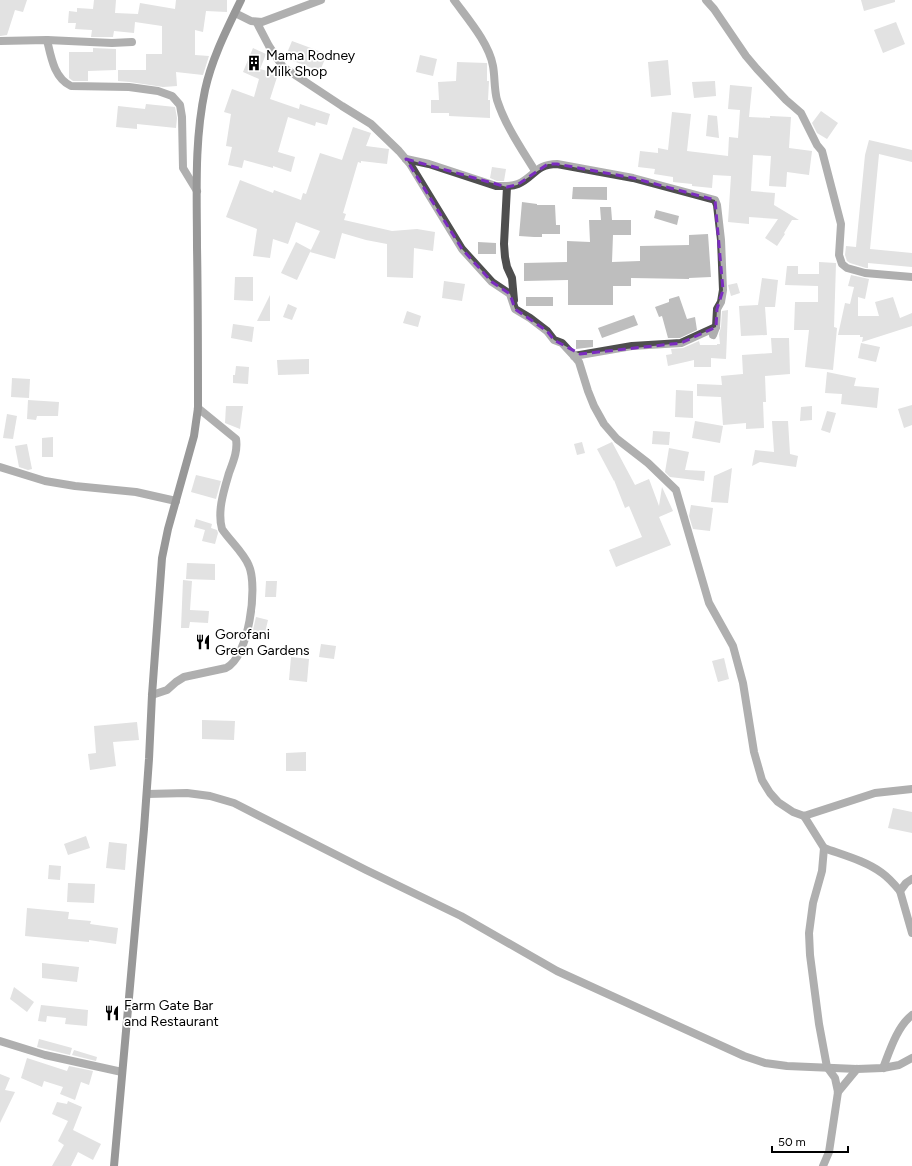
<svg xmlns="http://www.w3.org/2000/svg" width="912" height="1166" font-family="Figtree,sans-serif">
	<rect width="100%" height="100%" fill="#fff"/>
	<!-- building -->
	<g fill="#bebebe">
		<polygon points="0,0 27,0 23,12 15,10 7,35 0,36"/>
		<polygon points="94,0 116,0 115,13 138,14 140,3 175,9 176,0 227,0 227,12 206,11 203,32 195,30 195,55 209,56 203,75 176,72 177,86 163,87 130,82 118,81 118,70 146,70 146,54 162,54 162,26 135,22 134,33 114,31 113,37 91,37 92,30 75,29 76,23 68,23 69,11 77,12 77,8 93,9"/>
		<polygon points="861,0 895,0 895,2 864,11"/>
		<polygon points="896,22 905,44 883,53 874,30"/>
		<polygon points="292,41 327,54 320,71 285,58"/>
		<polygon points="93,48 116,49 116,70 88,71 88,81 73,81 69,78 69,52 93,52"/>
		<polygon points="253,48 266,54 260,69 278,74 270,99 299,109 300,104 330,114 327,125 316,122 315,126 288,117 278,152 295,157 291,172 273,166 273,168 244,160 242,168 228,165 232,147 226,146 231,114 224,112 232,89 254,97 259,79 243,72"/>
		<polygon points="420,55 437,59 433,76 416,72"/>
		<polygon points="668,60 671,95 651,97 648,62"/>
		<polygon points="457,62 487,63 487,81 489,81 488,100 490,100 490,118 449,116 449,113 431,113 431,100 439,100 438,82 456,81"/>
		<polygon points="715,81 716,96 694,98 692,82"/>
		<polygon points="730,85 752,87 749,117 770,118 770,116 791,117 789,148 812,151 809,175 787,172 786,187 769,186 771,156 753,155 751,191 775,193 774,205 799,220 792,220 784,233 785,234 777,246 765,238 778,219 749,217 749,224 728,222 731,176 713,175 712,188 692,186 692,184 673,182 673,177 654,174 655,169 638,167 640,151 658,153 658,148 668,150 672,112 691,114 687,151 728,156 729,137 738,138 740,110 728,109"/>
		<polygon points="146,104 175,107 177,118 176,128 137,124 137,129 116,127 118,106 145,109"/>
		<polygon points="821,111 838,123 827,139 817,133 812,123"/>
		<polygon points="708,115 717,116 719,138 706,136"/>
		<polygon points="353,127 371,133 366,146 389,149 387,164 361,161 361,163 358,162 343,213 346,214 344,220 392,231 417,229 435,232 433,251 414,248 413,278 387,277 387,244 366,240 342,233 335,259 310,252 320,231 296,222 288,244 273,239 270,258 253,256 257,229 226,217 240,180 273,193 274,190 301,200 303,193 306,194 320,153 342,160"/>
		<polygon points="869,140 912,150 912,162 879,154 870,249 912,253 912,267 868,263 868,268 866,268 850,263 847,261 845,255 846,246 856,247 865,155"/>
		<polygon points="492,167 506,169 504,181 497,181 490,178"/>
		<polygon points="573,187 607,187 607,200 572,199"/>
		<polygon points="522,202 537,204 537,205 555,205 556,225 560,225 560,234 542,234 542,237 534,237 519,236"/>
		<polygon points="600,207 611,207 612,220 631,220 631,235 613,235 612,262 640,261 640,246 689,245 689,235 708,234 711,277 689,278 689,279 631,278 631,286 613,286 613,305 568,305 568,280 524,281 524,263 567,262 567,241 590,242 589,220 601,220"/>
		<polygon points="656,210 679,216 677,225 654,218"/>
		<polygon points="296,242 311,250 297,280 281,273"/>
		<polygon points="478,242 496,243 496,254 478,254"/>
		<polygon points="819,262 836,263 834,327 837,328 833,370 805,367 809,330 794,330 795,302 818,302 818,286 785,285 787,266 798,266 798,274 819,274"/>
		<polygon points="851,275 869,279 865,299 858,297 858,316 879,316 875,302 893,297 900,318 912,313 912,326 862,342 863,337 860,337 860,335 838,335 845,303 850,304 854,287 848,286"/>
		<polygon points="235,277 253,277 253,301 234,300"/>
		<polygon points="762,278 778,280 775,307 765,307 767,335 741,336 739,306 758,305"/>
		<polygon points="444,281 465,284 462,301 442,298"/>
		<polygon points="737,283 740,293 731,296 728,285"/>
		<polygon points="270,295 270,321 257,321"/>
		<polygon points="679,296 687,319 695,317 697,330 680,338 668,338 662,316 659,317 655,307 669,302 669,299"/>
		<rect x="526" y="297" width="27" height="9"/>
		<polygon points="288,304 297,308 292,320 283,317"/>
		<polygon points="728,310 726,359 711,358 711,367 694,367 694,360 668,366 666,355 672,354 671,349 683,348 699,341 700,345 717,345 717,344 720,344 719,334 721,327 722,311"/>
		<polygon points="407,311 421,316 418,327 403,323"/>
		<polygon points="634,315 638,325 602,338 598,328"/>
		<polygon points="233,324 254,327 252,342 231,338"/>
		<polygon points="771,338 789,338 790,374 765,376 766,402 763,402 764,428 746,429 746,423 723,425 721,397 697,396 697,384 722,385 721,376 743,374 742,355 772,353"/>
		<polygon points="576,340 593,340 593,347 576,349"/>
		<polygon points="861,343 880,347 876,362 858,358"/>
		<polygon points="309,359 309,374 278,375 277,360"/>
		<polygon points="236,366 249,367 248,384 233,383 233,375 235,375"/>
		<polygon points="827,372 856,378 854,386 879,388 877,408 841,404 842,394 825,393"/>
		<polygon points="12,378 30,379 29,398 11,397"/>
		<polygon points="676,390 693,391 693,418 675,417"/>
		<polygon points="28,400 59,402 58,416 37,416 36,420 27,419"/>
		<polygon points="912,405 912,425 904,428 898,409"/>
		<polygon points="226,406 243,406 240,429 225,423"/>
		<polygon points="812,406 812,420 800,421 801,407"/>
		<polygon points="827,411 836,413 830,433 821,430"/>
		<polygon points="7,414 17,416 13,439 3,438"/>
		<polygon points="695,421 723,426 720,443 692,438"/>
		<polygon points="772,421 788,421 790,454 798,456 796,467 760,462 752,466 755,450 774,452"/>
		<polygon points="653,431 670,432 669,445 652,444"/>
		<polygon points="53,437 53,457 42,457 42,438"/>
		<polygon points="582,442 585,453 577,455 574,444"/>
		<polygon points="612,442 635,485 649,479 659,506 662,487 673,511 659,517 671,545 616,567 609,550 642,537 629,506 625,508 614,480 614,481 597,449"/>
		<polygon points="27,444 32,469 28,470 19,467 15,446"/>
		<polygon points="669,448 689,452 685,470 705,471 704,481 670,477 665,472"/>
		<polygon points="732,468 728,503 711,502 714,476"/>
		<polygon points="196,475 221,481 216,499 191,492"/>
		<polygon points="691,505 713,508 710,531 693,529 689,516"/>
		<polygon points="196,519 212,524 211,528 217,530 218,533 215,544 202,541 205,530 194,527"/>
		<polygon points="187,563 215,564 215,580 186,579"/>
		<polygon points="183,580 192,581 190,610 209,611 208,623 190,622 189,628 181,628"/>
		<polygon points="266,581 277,581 276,597 265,597"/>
		<polygon points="256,617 268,620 264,637 252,634"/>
		<polygon points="321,644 336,646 334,659 319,657"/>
		<polygon points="291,657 309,659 307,682 289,680"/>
		<polygon points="724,658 729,679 718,682 712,661"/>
		<polygon points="202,720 235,721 234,740 202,739"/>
		<polygon points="137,722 139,740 113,742 116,766 90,770 88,754 96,753 94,726"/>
		<polygon points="306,752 306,771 286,771 286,753"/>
		<polygon points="893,808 912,812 912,833 888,828"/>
		<polygon points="86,836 90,848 68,855 64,844"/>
		<polygon points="109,842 127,844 125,870 106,868"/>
		<polygon points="49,865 61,866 60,880 48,879"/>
		<polygon points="68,883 95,884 94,903 67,902"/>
		<polygon points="27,908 69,912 68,919 91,921 90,924 118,928 116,944 89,940 89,942 25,936"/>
		<polygon points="42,963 79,967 77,982 42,978"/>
		<polygon points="14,987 34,1002 27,1012 10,999"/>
		<polygon points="41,1005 88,1010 87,1026 65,1024 66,1018 47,1016 46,1022 38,1021"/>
		<polygon points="39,1039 72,1048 70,1055 37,1047"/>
		<polygon points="74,1050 97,1057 96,1061 72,1055"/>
		<polygon points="27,1058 67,1071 69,1066 93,1071 89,1085 81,1082 75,1100 60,1094 63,1087 44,1081 42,1087 21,1078"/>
		<polygon points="0,1074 10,1078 5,1090 15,1092 0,1123"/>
		<polygon points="68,1101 82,1107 73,1130 101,1144 93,1160 78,1152 71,1166 52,1166 64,1145 58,1141 68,1121 52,1114 57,1102 67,1104"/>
	</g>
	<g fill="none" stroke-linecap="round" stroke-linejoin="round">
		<!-- street -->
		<g stroke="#4e4e4e" stroke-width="8">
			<path d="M454,0C467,18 489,43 493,66C495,77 494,89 497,100C505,125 521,148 535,171"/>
			<polyline points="706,0 714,9 746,56 757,69 786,100 801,113 817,145 822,151 841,224 839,255 842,264 847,268 865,273 912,277"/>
			<polyline points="235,13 251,21 262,22 321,0"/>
			<polyline points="257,23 269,46 283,67 342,106 371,124 399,151 410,164 462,249 492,282 510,294 515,309 530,318 547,331 554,340 562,343 574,356 579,362 588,391 594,406 604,424 617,439 648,463 676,490 709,603 733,646 743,683 754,752 762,780 770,793 778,802 793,812 804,816 875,793 912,789"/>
			<path d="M47,40C51,57 54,78 71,86L129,87L158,91L172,96L180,105L182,117L183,168L197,191"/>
			<polyline points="0,41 47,40 112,43 132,42"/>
			<path d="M406,159L429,164L496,186C503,186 511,187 518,184C534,177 536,164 557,164L633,178L715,200L717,205L721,240L723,290L721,302L717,309L716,327L713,335"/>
			<polyline points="507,187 504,244 505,257 507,267 512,278 514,300"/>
			<polyline points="574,356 632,346 681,343 716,327"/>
			<polyline points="0,467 45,481 75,486 136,492 176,501"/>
			<path d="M152,695L167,690L176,682L184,677L226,668C249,657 258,587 249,566C244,553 230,541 222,529C217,511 224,490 229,473C233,462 238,451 236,439L198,408"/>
			<polyline points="147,794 187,793 210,796 234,803 366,870 461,916 557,971 744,1056 765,1063 787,1066 857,1069 883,1068 899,1065 912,1058"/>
			<polyline points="804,816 824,848 822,871 813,903 809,933 810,955 819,1024 827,1067 835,1078 838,1092 829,1152 823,1166"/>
			<path d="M824,848C843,855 866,861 882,873C889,878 895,885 900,891"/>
			<polyline points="912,879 906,883 900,891 912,933"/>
			<polyline points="0,1041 45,1055 122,1072"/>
			<path d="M883,1068C890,1050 897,1027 912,1015"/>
			<polyline points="838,1092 857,1069"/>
		</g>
		<!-- secondary -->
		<path stroke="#1b1b1b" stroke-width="8" d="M114,1166L144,829L149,759L152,695L162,558L168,529L194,436L198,408C198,354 198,301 197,247C197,194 194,142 205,90C212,58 227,29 241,0"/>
	</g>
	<!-- marked area -->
	<path d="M0 0H912V1166H0ZM406,159L507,187L517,185L548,164H557L633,178L715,200L723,290L717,309L716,327L681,343L580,354L554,340L547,331L515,309L510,294L492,282L462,249Z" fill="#fff" fill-opacity=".55" fill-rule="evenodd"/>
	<path fill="none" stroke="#7b2cbf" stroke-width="3" stroke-dasharray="8 5" stroke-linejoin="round" d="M406,159L507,187L517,185L548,164H557L633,178L715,200L723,290L717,309L716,327L681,343L580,354L554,340L547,331L515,309L510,294L492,282L462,249Z"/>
	<!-- icons -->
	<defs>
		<g id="building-bare" transform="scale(1.2)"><path d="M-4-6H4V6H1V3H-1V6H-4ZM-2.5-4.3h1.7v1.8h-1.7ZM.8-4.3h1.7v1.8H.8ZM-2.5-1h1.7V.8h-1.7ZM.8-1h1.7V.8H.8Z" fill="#000" stroke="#fff" stroke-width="2.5" paint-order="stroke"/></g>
		<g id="restaurant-bare" transform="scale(1.2)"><path d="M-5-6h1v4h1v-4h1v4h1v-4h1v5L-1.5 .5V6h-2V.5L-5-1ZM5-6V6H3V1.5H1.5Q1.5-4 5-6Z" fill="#000" stroke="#fff" stroke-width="2.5" paint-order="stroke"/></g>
	</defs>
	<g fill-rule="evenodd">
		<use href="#building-bare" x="254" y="63"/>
		<use href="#restaurant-bare" x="203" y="642"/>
		<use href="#restaurant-bare" x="112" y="1013"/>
	</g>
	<g text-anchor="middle" stroke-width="3.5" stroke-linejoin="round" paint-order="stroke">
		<!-- poi labels -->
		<g font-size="14" fill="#000" stroke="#fff" text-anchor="start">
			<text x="266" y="60">Mama Rodney<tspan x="266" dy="16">Milk Shop</tspan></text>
			<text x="215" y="639">Gorofani<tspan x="215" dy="16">Green Gardens</tspan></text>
			<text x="124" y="1010">Farm Gate Bar<tspan x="124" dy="16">and Restaurant</tspan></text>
		</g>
	</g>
	<!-- scale -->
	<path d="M772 1146v6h76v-6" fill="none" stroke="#000000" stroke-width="2"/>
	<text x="778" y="1146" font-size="12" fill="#000000" stroke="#ffffff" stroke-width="3" paint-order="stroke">50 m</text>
</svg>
